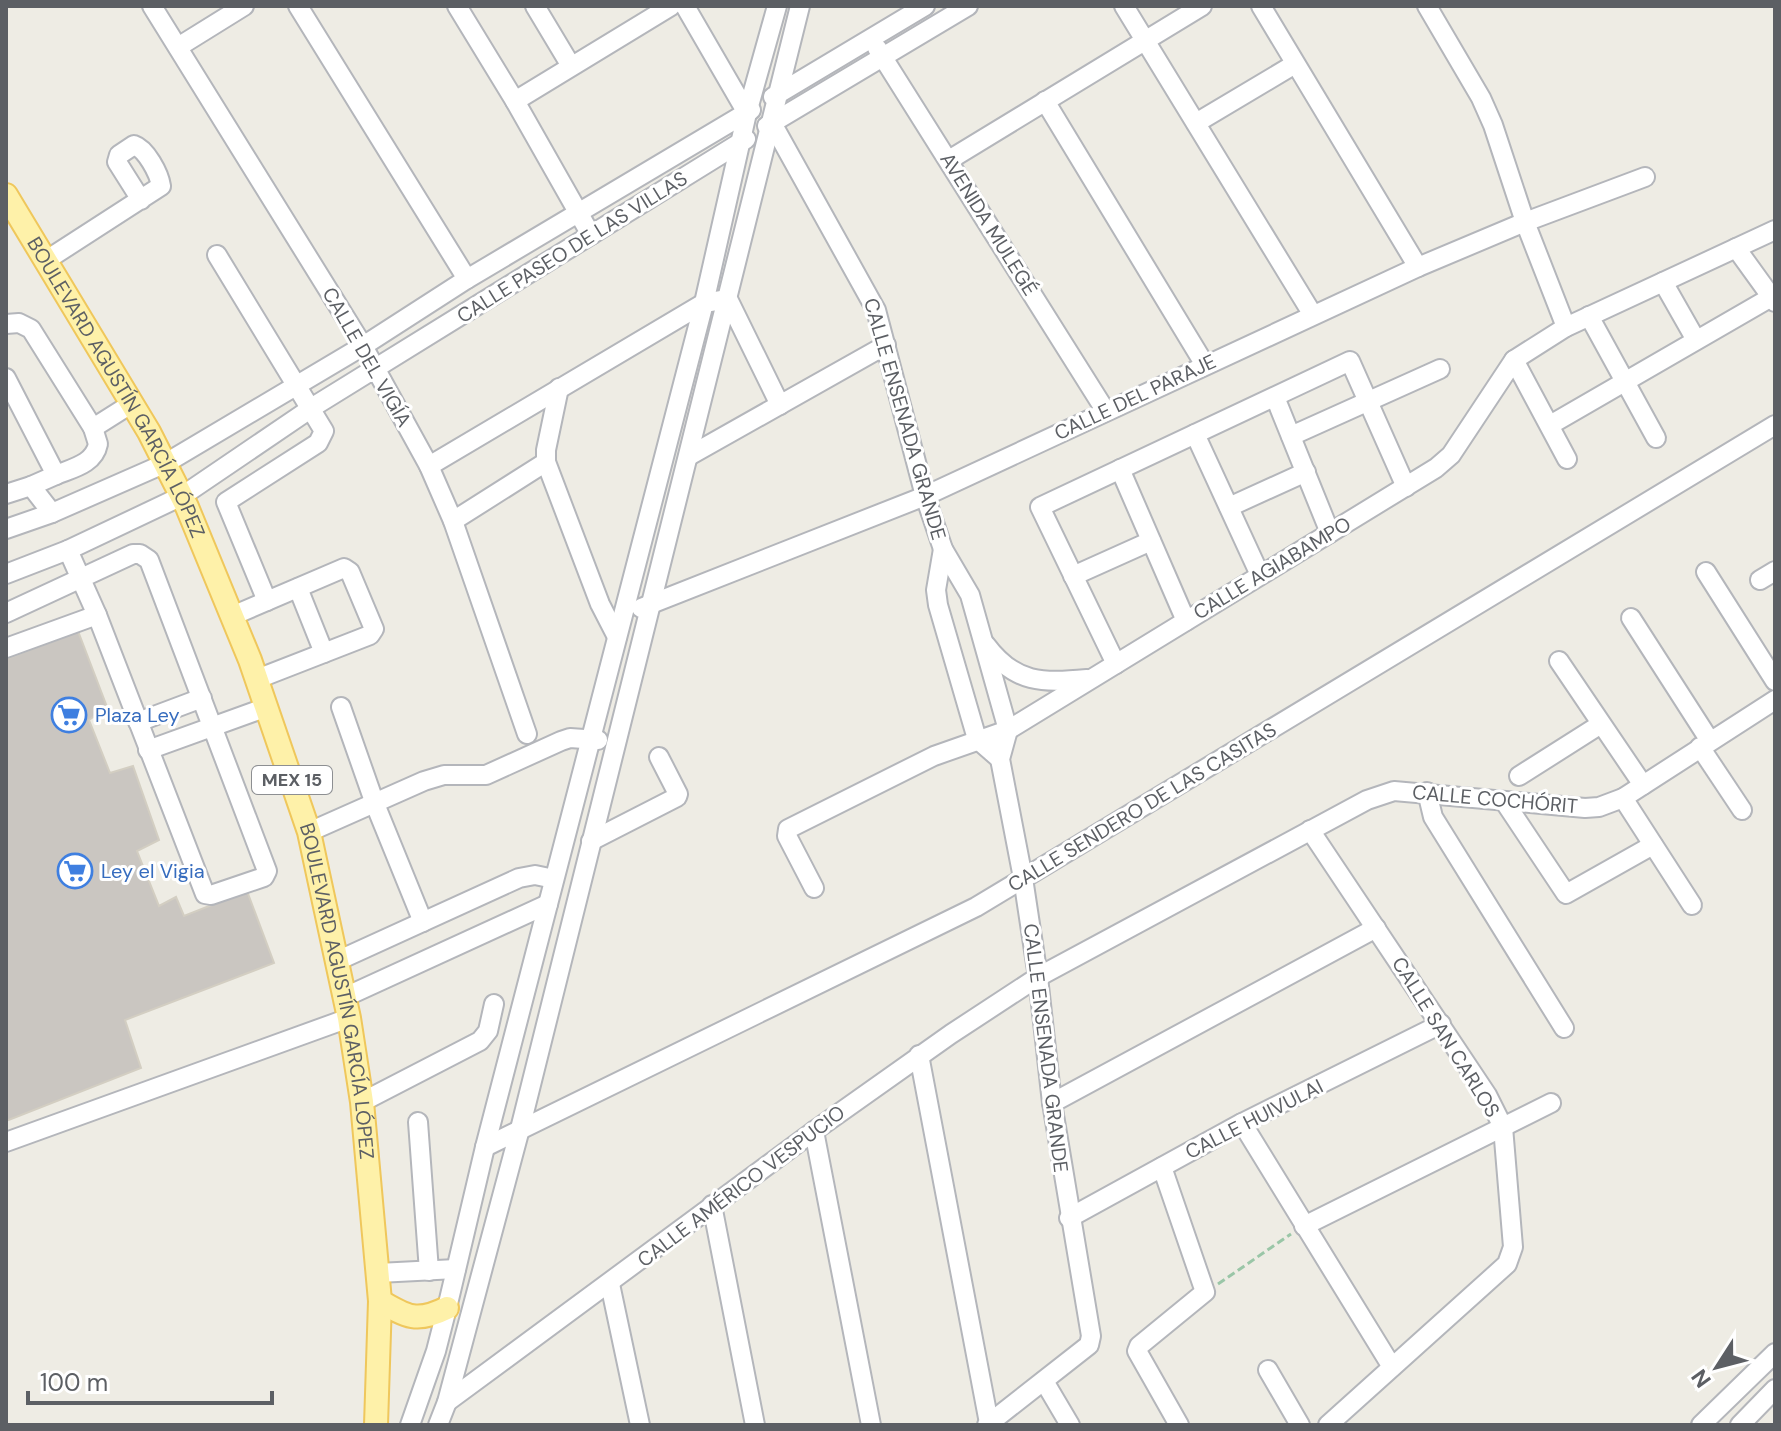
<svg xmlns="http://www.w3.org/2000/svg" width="1781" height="1431" font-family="'DM Sans',sans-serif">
	<rect width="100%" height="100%" fill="#eeece4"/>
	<!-- building -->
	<polygon fill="#cac6c1" stroke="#d3cec2" stroke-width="2" points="78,631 107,707 89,720 110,773 133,766 159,840 137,851 159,906 176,897 184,916 247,891 274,963 125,1020 141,1068 6,1121 6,659"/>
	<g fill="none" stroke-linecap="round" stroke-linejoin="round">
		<!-- minor casing -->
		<g stroke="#b4b6bb" stroke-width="22">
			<g id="minor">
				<polyline points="152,6 363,346 429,466 453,521 527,734"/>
				<polyline points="298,6 467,279"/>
				<polyline points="457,6 515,101 591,235"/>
				<polyline points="535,6 571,66"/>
				<polyline points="685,6 747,113"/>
				<polyline points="1124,6 1313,315"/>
				<polyline points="1261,6 1418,267"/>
				<polyline points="1427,6 1481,98 1493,125 1525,222 1566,327"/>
				<polyline points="178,47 244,6"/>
				<polyline points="877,48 1105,410"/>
				<polyline points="773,97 925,6"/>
				<polyline points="515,101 671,6"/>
				<polyline points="1045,101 1205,365"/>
				<polyline points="772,123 876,310 925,496 943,549 970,595 1008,730 1000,759 1023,878 1038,977 1052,1103 1091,1336 1089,1345 987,1425"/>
				<polyline points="1196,123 1295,64"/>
				<polyline points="767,126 968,6"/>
				<polyline points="949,160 1202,6"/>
				<polyline points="1736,248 1775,302"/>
				<polyline points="217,255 324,431 318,443 226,502 267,601"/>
				<path d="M45,261L158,188L161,186C159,173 146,149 134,145L119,155L117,162L141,200"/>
				<polyline points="1663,282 1696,340"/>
				<polyline points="1589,316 1656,438"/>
				<polyline points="6,324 19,323 31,329 93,428 131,404"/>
				<polyline points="1514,360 1567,459"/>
				<polyline points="6,378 56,475 31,486"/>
				<polyline points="559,388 546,450 546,462 600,604 617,637"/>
				<polyline points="1275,397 1330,533"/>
				<polyline points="1550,425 1775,295"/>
				<polyline points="1195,434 1260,575"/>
				<polyline points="1291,436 1440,369"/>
				<polyline points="689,456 886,345"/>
				<polyline points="429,466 704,303 728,299 780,405"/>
				<polyline points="1120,469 1186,621"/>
				<path d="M56,475C73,468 94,464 98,444L93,428"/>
				<polyline points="6,494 31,486 52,513"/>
				<polyline points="1229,507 1306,472"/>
				<polyline points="453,521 546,462"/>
				<polyline points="6,529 52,513 166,463 363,346 467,279 751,110"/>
				<polyline points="943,549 936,590 938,605 977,739 1000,759"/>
				<polyline points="68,550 182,496 316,405 746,139"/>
				<polyline points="1706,572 1775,681"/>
				<polyline points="6,574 68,550 97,615 205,894 211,895 264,877 267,871 149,560 140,554 133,554 6,613"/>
				<polyline points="1073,576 1151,541"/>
				<polyline points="1760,580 1775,571"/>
				<polyline points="298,588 324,653"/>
				<polyline points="641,608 925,496 1418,267 1525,222 1645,177"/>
				<polyline points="232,616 344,568 350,572 374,629 370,635 257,679"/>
				<polyline points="1631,618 1710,741"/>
				<path d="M986,645C1015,684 1043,683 1087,679"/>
				<polyline points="6,648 97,615"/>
				<polyline points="1559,661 1643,785"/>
				<polyline points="1116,664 1040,507 1350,361 1406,487"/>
				<polyline points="341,707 375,804 423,922"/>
				<polyline points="138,722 202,698"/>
				<polyline points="1700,747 1742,810"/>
				<polyline points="148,750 267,707"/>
				<polyline points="1519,776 1601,724"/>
				<polyline points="1427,792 1433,817 1564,1028"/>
				<polyline points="1623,798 1692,905"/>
				<polyline points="1504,801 1566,894 1653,845"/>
				<polyline points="1310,830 1487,1095 1503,1127 1513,1247 1507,1264 1328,1425"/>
				<polyline points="309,832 424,781 444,775 486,775 561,741 570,738 598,740"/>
				<polyline points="591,841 677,797 678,794 659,757"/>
				<polyline points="814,888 787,836 788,829 934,756 1008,730 1436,468 1451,455 1514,360 1566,327 1775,230"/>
				<polyline points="337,961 519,878 535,875 554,879"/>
				<polyline points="345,997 548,904"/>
				<polyline points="919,1055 989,1423"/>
				<polyline points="362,1102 480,1041 488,1031 494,1004"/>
				<polyline points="1052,1103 1376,928"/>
				<polyline points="418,1122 429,1271"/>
				<polyline points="1242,1123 1392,1367"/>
				<polyline points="814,1131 871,1425"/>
				<polyline points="6,1142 349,1018"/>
				<polyline points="485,1147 976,907 1775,425"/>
				<polyline points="1162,1167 1205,1292 1139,1346 1137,1351 1179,1425"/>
				<polyline points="712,1205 755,1425"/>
				<polyline points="1069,1218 1242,1123 1441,1024"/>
				<polyline points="1304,1226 1551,1103"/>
				<polyline points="378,1273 456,1269"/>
				<polyline points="610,1284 640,1425"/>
				<polyline points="1268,1370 1300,1425"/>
				<polyline points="1044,1381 1070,1425"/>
				<polyline points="447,1402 814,1131 951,1034 1038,977 1367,800 1394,791 1585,808 1599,807 1623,798 1775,700"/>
				<polyline points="410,1425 436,1351 447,1308 485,1147 704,303 747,113 777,6"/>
				<polyline points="438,1425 447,1402 520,1129 800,6"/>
				<polyline points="1701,1425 1775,1353"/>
				<polyline points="1740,1425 1775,1389"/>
			</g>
		</g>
		<!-- major casing -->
		<g stroke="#efc75c" stroke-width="26">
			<g id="major">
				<path id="s1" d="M6,195L149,432L187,507L250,660L309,832L349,1018L362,1102L380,1301L376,1425"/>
				<path d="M380,1301C407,1317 417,1323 447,1308"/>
			</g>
		</g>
		<!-- path -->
		<polyline stroke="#9ac6a7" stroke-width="3" stroke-dasharray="8 4" stroke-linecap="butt" points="1218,1284 1291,1234"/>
		<!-- minor -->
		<use href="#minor" stroke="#fff" stroke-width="18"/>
		<!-- major -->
		<use href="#major" stroke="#fef1a9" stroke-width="22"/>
	</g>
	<!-- icons -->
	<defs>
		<g id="supermarket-ring" transform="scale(1.8)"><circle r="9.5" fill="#fff" stroke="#3f7fe0" stroke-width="1.5"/><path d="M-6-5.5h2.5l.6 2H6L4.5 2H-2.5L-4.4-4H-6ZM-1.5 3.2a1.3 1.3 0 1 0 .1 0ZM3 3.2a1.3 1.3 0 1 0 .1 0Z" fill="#3f7fe0"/></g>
	</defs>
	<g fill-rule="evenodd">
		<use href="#supermarket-ring" x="69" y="715"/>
		<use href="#supermarket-ring" x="75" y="871"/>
	</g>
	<g text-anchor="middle" stroke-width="6" stroke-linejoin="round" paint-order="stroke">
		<!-- shield labels -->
		<rect fill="#fff" stroke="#8d8f92" stroke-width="2" x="252" y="766" width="80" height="28" rx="6"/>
		<g font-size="18" font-weight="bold" fill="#5c5f64">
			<text x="292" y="786">MEX 15</text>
		</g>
		<!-- street labels -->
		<g font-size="20" fill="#5c5f64" stroke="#fff">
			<text transform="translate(989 224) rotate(58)" y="7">AVENIDA MULEGÉ</text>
			<text transform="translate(572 247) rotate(-32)" y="7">CALLE PASEO DE LAS VILLAS</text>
			<text transform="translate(367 357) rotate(60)" y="7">CALLE DEL VIGÍA</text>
			<text dy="7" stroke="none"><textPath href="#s1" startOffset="222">BOULEVARD AGUSTÍN GARCÍA LÓPEZ</textPath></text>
			<text transform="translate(1135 397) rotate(-25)" y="7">CALLE DEL PARAJE</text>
			<text transform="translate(905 419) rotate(74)" y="7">CALLE ENSENADA GRANDE</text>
			<text transform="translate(1272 568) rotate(-31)" y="7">CALLE AGIABAMPO</text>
			<text transform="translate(1495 799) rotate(5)" y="7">CALLE COCHÓRIT</text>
			<text transform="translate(1142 807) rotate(-31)" y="7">CALLE SENDERO DE LAS CASITAS</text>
			<text dy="7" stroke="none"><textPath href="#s1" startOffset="870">BOULEVARD AGUSTÍN GARCÍA LÓPEZ</textPath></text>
			<text transform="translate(1446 1037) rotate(58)" y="7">CALLE SAN CARLOS</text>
			<text transform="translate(1046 1048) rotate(83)" y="7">CALLE ENSENADA GRANDE</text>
			<text transform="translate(1254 1119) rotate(-27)" y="7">CALLE HUIVULAI</text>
			<text transform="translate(741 1186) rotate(-37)" y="7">CALLE AMÉRICO VESPUCIO</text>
		</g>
		<!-- shop labels -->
		<g font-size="20" fill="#366cbe" stroke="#fff" text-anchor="start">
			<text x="95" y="722">Plaza Ley</text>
			<text x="101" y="878">Ley el Vigia</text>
		</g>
	</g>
	<!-- border -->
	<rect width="1781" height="1431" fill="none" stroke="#5c5f64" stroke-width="16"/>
	<!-- north arrow -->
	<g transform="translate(1717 1367) rotate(234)" stroke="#ffffff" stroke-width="6" paint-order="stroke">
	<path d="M0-6L14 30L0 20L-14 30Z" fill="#5c5f64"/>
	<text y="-12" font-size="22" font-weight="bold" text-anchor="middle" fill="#5c5f64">N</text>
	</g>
	<!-- scale -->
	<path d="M28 1391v12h244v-12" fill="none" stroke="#5c5f64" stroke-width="4"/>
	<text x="40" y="1391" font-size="24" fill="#5c5f64" stroke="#ffffff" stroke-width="6" paint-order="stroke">100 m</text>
</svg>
